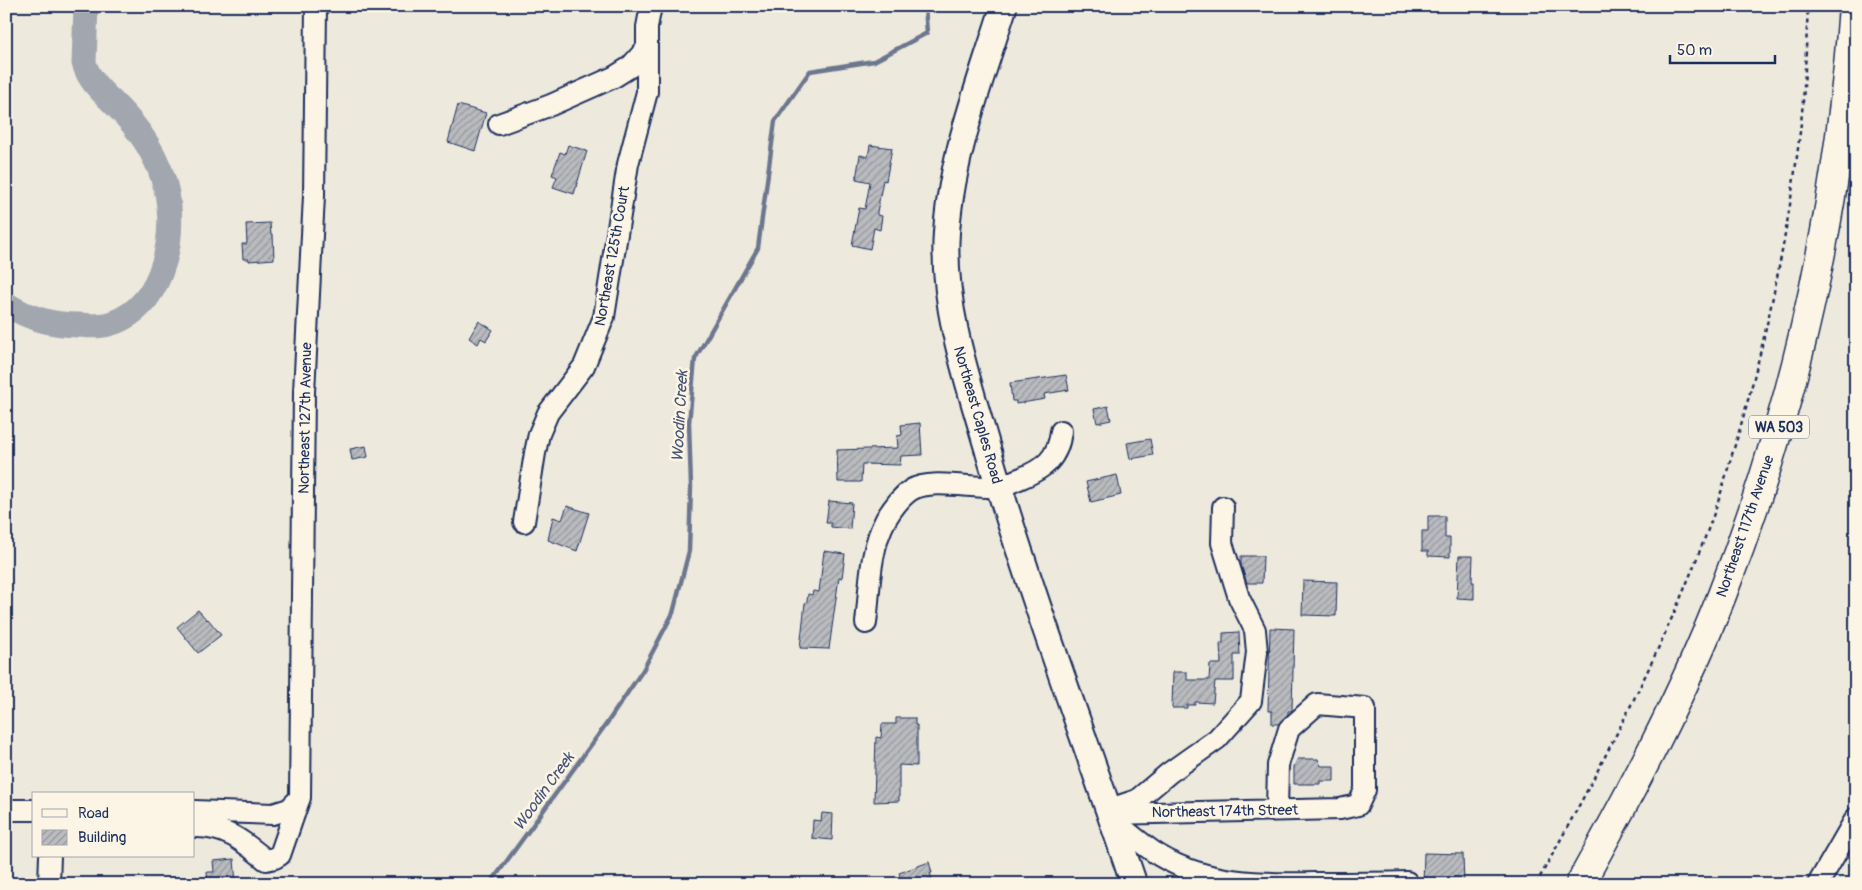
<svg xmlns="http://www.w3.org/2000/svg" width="1862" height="890" font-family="Pangolin,sans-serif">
	<defs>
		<pattern id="building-hatch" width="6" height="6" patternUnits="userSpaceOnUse" patternTransform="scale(1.25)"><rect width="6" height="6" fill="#babbbe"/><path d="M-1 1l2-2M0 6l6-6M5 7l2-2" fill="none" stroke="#96989e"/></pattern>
	</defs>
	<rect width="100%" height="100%" fill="#eee9dd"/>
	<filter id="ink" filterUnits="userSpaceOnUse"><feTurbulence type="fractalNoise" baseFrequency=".02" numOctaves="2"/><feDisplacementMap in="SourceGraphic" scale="10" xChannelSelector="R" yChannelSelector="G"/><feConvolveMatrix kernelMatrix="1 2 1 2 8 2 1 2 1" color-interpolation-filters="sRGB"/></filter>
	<g filter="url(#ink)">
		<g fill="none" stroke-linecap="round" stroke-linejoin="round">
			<!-- stream -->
			<polyline stroke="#6c778f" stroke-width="4.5" points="490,884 607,723 643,670 673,613 689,551 691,487 689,423 695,359 758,248 775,121 810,71 874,61 927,33 925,6"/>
			<!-- river -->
			<path stroke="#a2a7af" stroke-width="25" d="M6,304C28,318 51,325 78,325C90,326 103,327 115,322C159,305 173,249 169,207C166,172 147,138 123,113C108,96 91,86 84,63L86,6"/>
		</g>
		<!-- building -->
		<g fill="url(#building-hatch)" stroke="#1b2f5e">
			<polygon points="458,105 486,113 475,151 448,142"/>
			<polygon points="568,145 587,151 574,194 553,187 557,177 552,175 560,152 565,154"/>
			<polygon points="870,145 892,148 886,181 883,180 877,212 877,215 882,216 880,230 874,228 870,249 852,245 859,208 865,209 870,182 856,179 860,155 868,157"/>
			<polygon points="270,223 271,235 273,235 274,259 249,261 249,259 243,259 242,244 247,244 246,224"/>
			<polygon points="479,321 493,330 486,341 481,338 478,344 469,338"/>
			<polygon points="1066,375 1069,390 1044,394 1045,399 1016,404 1016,401 1012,401 1010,383"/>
			<polygon points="1108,406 1111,420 1097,423 1094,409"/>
			<polygon points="920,423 922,455 901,456 900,465 862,464 861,482 838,482 837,450 898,448 897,436 902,435 901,425"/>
			<polygon points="1150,439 1153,455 1130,459 1127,443"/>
			<polygon points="366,446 368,457 352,460 350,449"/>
			<polygon points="1117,475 1121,495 1091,502 1086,482"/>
			<polygon points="829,501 852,503 850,529 831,527 831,523 826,523"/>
			<polygon points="567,506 589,513 577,551 548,540 553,517 562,520"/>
			<polygon points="1428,516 1445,516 1445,538 1450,538 1450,557 1428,556 1428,551 1422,551 1422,531 1428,531"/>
			<polygon points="824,551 845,554 842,578 839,577 829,649 800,648 805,603 807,601 808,594 812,595 813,591 819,592"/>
			<polygon points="1241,556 1263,556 1262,583 1247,583 1241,565"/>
			<polygon points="1459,556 1473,556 1472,582 1474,582 1474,599 1457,598"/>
			<polygon points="1303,581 1337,582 1336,616 1302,615"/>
			<polygon points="198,610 207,620 208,619 221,635 198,653 177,627"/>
			<polygon points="1270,628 1294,629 1292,711 1288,711 1288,714 1278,724 1272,724 1272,711 1268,711"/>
			<polygon points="1239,632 1240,655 1234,655 1234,681 1215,681 1213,703 1195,702 1195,705 1187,705 1187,708 1172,708 1173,672 1187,672 1187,680 1209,680 1210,664 1221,664 1220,643 1223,643 1223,633"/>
			<polygon points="896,718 915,718 915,725 917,725 917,766 899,765 899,801 874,802 876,737 881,738 882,724 896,724"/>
			<polygon points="1298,759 1318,759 1321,766 1334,766 1334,781 1320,781 1320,784 1294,784 1294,766"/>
			<polygon points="822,813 833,814 832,840 812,838 813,820 821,821"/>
			<polygon points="1424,853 1463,854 1464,884 1423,884"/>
			<polygon points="234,859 236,884 208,884 207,872 214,872 213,861"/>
			<polygon points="929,862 932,873 930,873 932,879 928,880 929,884 912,884 911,879 902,882 899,873"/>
		</g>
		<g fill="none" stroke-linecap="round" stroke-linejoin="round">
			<!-- minor casing -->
			<g stroke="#1b2f5e" stroke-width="24">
				<g id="minor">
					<polyline points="499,124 551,105 614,77 630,67 647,48"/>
					<polyline points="524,522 535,453 539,434 548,413 584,366 604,317 628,164 647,92 647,27 651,6"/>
					<path d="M866,623C870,589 869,550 886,519C892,509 902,496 911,490C932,478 974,489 998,487C1005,486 1013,481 1019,479C1044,469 1058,459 1061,431"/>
					<polyline points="1113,808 1137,800 1169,773 1217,739 1251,701 1257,652 1255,630 1239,598 1222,543 1223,507"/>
					<polyline points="6,810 34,810"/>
					<polyline points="194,811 273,814 289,809 300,798 304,392 314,196 316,6"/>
					<polyline points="1110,814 1340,809 1358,805 1365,790 1365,708 1317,704 1289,729 1278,765 1277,810"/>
					<path d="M1111,818C1127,831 1142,845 1160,856C1207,884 1262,884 1315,883C1346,883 1377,883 1407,882"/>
					<path d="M194,827C225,826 243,841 266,860L275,858L280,855L299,800"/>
					<polyline points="49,884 50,856"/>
					<polyline points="1818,884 1856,818"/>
				</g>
			</g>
			<!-- major casing -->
			<g stroke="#1b2f5e" stroke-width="29">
				<path id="major" d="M1004,6C980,83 949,161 946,242C944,316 970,386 990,457C1033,601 1086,742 1134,884"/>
			</g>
			<!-- highway casing -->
			<g stroke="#1b2f5e" stroke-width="31">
				<path id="highway" d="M1580,884C1632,790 1683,695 1722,595C1796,405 1839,210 1853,6"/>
			</g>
			<!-- path -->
			<path stroke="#1b2f5e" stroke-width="2.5" stroke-dasharray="4 4" stroke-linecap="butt" d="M1536,884C1604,762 1670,637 1717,505C1724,484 1729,463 1736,442C1767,338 1789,231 1801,123C1805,84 1806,45 1808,6"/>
			<!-- minor -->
			<use href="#minor" stroke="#fcf5e5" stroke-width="20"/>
			<!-- major -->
			<use href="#major" stroke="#fcf5e5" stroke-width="25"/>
			<!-- highway -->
			<use href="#highway" stroke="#fcf5e5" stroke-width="28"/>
		</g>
	</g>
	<g text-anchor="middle" stroke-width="5" stroke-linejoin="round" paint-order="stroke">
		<!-- shield labels -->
		<rect fill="#fcf5e5" stroke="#5e6a86" stroke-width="1" x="1749" y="415.5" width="60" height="23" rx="4"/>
		<g font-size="14" font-weight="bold" fill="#1b2f5e">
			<text x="1779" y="432">WA 503</text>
		</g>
		<!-- street labels -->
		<g font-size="15" fill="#1b2f5e" stroke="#fcf5e5">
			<text transform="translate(612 256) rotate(-80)" y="5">Northeast 125th Court</text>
			<text transform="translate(978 415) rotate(74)" y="5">Northeast Caples Road</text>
			<text transform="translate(305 418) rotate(-89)" y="5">Northeast 127th Avenue</text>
			<text transform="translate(1745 526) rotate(-71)" y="5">Northeast 117th Avenue</text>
			<text transform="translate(1225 811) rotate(-1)" y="5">Northeast 174th Street</text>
		</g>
		<!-- water labels -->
		<g font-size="16" font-style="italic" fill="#445376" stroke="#fcf5e5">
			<text transform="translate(679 416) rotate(-87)" y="6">Woodin Creek</text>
			<text transform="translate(543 791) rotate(-54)" y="6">Woodin Creek</text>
		</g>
	</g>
	<!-- margin -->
	<rect width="1862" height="890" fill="none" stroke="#fcf5e5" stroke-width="25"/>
	<rect x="12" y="12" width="1837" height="865" fill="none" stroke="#1b2f5e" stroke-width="2" filter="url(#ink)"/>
	<!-- legend -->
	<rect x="32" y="792" width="162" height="65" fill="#fcf5e5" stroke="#a2a6af"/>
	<rect x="42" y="809" width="25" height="8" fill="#fcf5e5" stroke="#a2a6af"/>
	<text x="78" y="818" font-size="15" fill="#1b2f5e">Road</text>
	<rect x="42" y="830" width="25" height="15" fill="url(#building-hatch)" stroke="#a2a6af"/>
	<text x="78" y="842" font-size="15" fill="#1b2f5e">Building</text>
	<!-- scale -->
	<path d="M1670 55v8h105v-8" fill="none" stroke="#1b2f5e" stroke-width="2.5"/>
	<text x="1677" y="55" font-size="15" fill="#1b2f5e" stroke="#fcf5e5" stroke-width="4" paint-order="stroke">50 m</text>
</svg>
